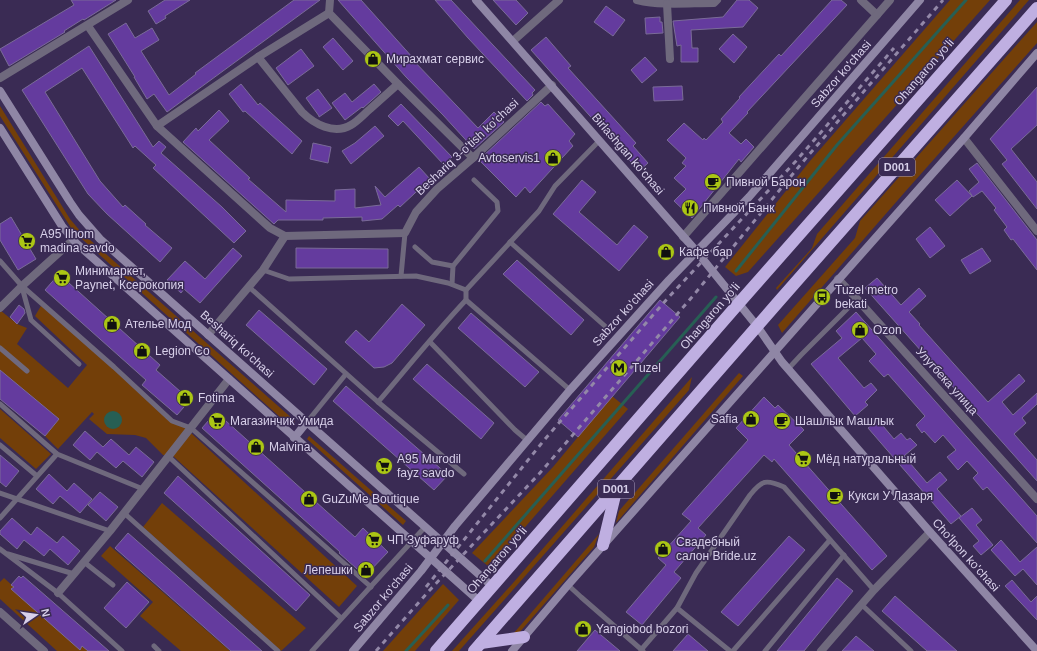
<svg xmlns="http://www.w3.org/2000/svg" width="1037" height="651" font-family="Helvetica,sans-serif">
	<rect width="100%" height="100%" fill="#3a2b54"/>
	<!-- green -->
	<g fill="#733f09">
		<polygon points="950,0 990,0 748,272 736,276 725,267 810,161"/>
		<polygon points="1020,0 1029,0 777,290 776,288 812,248 817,234"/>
		<polygon points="1037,22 1037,43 904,193 782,333 778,325 855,238 860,221"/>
		<polygon points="0,106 70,219 81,232 294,420 295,423 295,425 290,426 73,231 0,116"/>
		<polygon points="42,304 172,421 191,428 168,456 163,455 146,438 135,435 107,434 89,419 94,414 92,412 58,449 45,436 59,419 0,370 0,310 17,324 27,328 17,344 68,388 87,365 35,316"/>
		<polygon points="739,373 743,376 616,523 619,511"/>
		<polygon points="692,377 689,390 459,651 452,651 513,583"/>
		<polygon points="612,396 628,409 513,541 488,566 472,553 553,467"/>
		<polygon points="0,409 51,454 36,469 0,438"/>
		<polygon points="191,433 357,586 339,607 173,456"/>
		<polygon points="309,436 406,521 403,525 307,439"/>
		<polygon points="162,503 306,628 281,651 143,527"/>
		<polygon points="599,534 594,547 518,634 513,634"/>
		<polygon points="110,546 230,651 181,651 140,616 153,602 101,556"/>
		<polygon points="4,578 14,587 12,589 80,649 82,646 88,651 57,651 0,599 0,582"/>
		<polygon points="443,584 459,600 415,651 383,651"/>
	</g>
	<!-- water -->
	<circle fill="#275f54" cx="113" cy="420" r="9"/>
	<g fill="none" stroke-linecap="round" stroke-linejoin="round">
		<!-- stream -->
		<g stroke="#275f54" stroke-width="3">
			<polyline points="736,271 837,145 966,0"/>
			<polyline points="485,561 716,297"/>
			<polyline points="406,651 448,605"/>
		</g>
	</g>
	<!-- building -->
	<g fill="#643b9e" stroke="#7a6b98">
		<polygon points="71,0 116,0 84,20 83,19 64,31 65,32 9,66 0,49 74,5"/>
		<polygon points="165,0 190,0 165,16 166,18 156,24 148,11"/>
		<polygon points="294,0 320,0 167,112 154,94 147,99 134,77 135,77 108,34 126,23 135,38 152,28 159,40 141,51 169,95 196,74 195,73"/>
		<polygon points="338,0 361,0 413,58 412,59 478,128 494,112 504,122 474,149 443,115 406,77"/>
		<polygon points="435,0 451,0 535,90 532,93 533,95 527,101 468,38"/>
		<polygon points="493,0 516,0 528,13 516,25"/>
		<polygon points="737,0 749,0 758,8 743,27 691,30 692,48 698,48 698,62 681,62 681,45 677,46 673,21 723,17"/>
		<polygon points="832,0 841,0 847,5 747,112 748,113 729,133 741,144 746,139 754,147 741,162 739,159 692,218 674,201 686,189 674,178 686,166 682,163 686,158 667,140 684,123 703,140 704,138 706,140 723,122 721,119 740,98 739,97 779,54 781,56"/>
		<polygon points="606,6 625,20 613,36 594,22"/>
		<polygon points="660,17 660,22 662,22 663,33 646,34 645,18"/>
		<polygon points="733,34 747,47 734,63 719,49"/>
		<polygon points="546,37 571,66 568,68 636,143 633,146 648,163 639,171 531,50"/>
		<polygon points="333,38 353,61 343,70 323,47"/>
		<polygon points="89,46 153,147 159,141 166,147 161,153 222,207 246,231 234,243 153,168 156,165 135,146 133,148 82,68 45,92 100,181 123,207 125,205 146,224 145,225 172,248 160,262 107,214 88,194 22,90"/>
		<polygon points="301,49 314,66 288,85 276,68"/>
		<polygon points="645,57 657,70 642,83 631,70"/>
		<polygon points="241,84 258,105 260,103 302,141 292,154 245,111 243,112 229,94"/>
		<polygon points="374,84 381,92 363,108 362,107 345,120 332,103 345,93 352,102"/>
		<polygon points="682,86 683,100 654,101 653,87"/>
		<polygon points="1037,87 1037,125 1011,149 1037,182 1037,209 1002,164 1007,160 990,139"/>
		<polygon points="318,89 332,108 319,117 319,116 306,98"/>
		<polygon points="541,102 545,106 548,104 575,134 569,141 573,146 530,193 525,187 516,197 480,161 483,158 482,157"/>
		<polygon points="401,104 452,157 444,165 403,121 398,126 388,116"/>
		<polygon points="219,110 229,121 209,140 250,178 248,179 286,212 286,200 335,201 335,190 355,189 355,208 381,205 375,186 385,197 419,167 430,179 400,207 398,205 382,219 362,221 362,217 323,218 323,220 278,220 274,224 183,142 196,128 198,131"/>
		<polygon points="375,126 384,136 351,164 342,151 355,143"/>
		<polygon points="313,143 331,147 328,163 310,159"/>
		<polygon points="977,163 1037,240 1037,270 1013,239 1011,240 1004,230 1007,227 994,210 996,208 982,191 973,197 969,191 979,182 969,169"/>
		<polygon points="582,180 596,192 579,212 617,245 634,225 648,237 619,271 553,214"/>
		<polygon points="957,180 972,196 950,216 935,200"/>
		<polygon points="11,217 36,259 18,270 0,240 0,224"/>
		<polygon points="930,227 945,246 930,258 916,239"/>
		<polygon points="233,248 242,256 200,303 184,289 181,293 167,280 185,261 205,279"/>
		<polygon points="296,248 388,249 388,268 296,268"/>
		<polygon points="982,248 991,261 970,274 961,260"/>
		<polygon points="517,260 584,320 571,335 503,274"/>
		<polygon points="59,274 160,365 156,370 190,400 177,415 142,385 146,380 45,290"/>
		<polygon points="877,278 901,305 919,288 926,296 909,312 920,324 919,325 988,402 1019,374 1025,381 1002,402 1013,415 1037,393 1037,404 1022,418 1026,423 1014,434 1037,460 1037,481 865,288"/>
		<polygon points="660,300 680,317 578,437 558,420"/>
		<polygon points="402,304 425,325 392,363 384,367 374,368 345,342 356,330 369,342"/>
		<polygon points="19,305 24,309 25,313 17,324 10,317"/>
		<polygon points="259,310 327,369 314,385 246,325"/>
		<polygon points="856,312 1037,516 1037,543 987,487 983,490 973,478 978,473 967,461 958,470 947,457 956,450 943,435 935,443 924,431 922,433 916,425 925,416 888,374 884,377 869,361 876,354 862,338 838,358 864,388 871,383 877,390 865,402 868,405 855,416 811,364 842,338 836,331"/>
		<polygon points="471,313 539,372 525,387 458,328"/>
		<polygon points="427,364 494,423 481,439 413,379"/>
		<polygon points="0,370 59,419 45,436 0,399"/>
		<polygon points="346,386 448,475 434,490 333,401"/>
		<polygon points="764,397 775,408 778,405 804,430 789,445 887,556 872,570 774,459 772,462 764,455 698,528 706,535 674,572 681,578 642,625 626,612 666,565 658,558 691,521 682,514 748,440 736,428"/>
		<polygon points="216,412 355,537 363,528 388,552 365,576 339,553 340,552 202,428"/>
		<polygon points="878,420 894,439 901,433 907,440 910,438 917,445 904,456 927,483 940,472 947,480 937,489 961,516 951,524 868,428"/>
		<polygon points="85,431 103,447 111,439 129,455 136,447 154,462 142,477 123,461 116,468 97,452 90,460 73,445"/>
		<polygon points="0,455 19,471 6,487 0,482"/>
		<polygon points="49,474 67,491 74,483 92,499 80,513 60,496 53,504 36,489"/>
		<polygon points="178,476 310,595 296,611 164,493"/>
		<polygon points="100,492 118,507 106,521 88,505"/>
		<polygon points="972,508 982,520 976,525 993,545 981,555 973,546 979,541 959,518"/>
		<polygon points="12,518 31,535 37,527 57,543 63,536 80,551 68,565 50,549 44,556 24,540 17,549 0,534 0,531"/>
		<polygon points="128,533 262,651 231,651 115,548"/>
		<polygon points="789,536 805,550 738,626 721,612"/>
		<polygon points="1001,540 1020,562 1037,547 1037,585 1023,569 1015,576 991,550"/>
		<polygon points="19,576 21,578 23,576 109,651 88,651 82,646 80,650 11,589 14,587 11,585"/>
		<polygon points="837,578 853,591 804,651 777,651"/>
		<polygon points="1012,580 1031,602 1037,596 1037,620 1005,586"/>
		<polygon points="127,582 149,602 126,628 104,608"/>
		<polygon points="895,596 957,651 927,651 882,611"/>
		<polygon points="595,630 620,651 577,651"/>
		<polygon points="688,634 708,651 673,651"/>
		<polygon points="856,636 874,651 842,651"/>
	</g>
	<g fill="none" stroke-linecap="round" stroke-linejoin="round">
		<!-- lane -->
		<g stroke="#6f697d" stroke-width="5">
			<polyline points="510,242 606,327"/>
			<polyline points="415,247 432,262 453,266"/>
			<polyline points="0,261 22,286 114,367 172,421 191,428 371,587"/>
			<polyline points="263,270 289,279 416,276 448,283 466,290"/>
			<polyline points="401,276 405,233"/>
			<polyline points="452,284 453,266 498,211 497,202 474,180"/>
			<polyline points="22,287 31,320 79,364"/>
			<polyline points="249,287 378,402 464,474"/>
			<polyline points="466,300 570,390"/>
			<polyline points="430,342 515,430 528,441"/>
			<polyline points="0,348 27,371"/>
			<polyline points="788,369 801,355 857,299"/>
			<path d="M378,402C407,368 435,333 466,300V290L539,211L555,186L600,140"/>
			<polyline points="0,404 57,454 143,489"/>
			<polyline points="307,422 346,374"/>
			<polyline points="0,445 37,476"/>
			<polyline points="168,456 341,618"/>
			<polyline points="0,493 110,531"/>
			<polyline points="124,513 278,651"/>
			<polyline points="0,518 57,454"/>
			<polyline points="0,549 58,593 122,651"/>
			<polyline points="8,554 74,574"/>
			<polyline points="84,562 113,585"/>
			<polyline points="568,585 581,597 643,651"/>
			<polyline points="861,604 911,651"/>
			<polyline points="677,608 730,651"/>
			<polyline points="154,646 159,651"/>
			<path d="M641,650L677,608L696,573L750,495C762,480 766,479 784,487L874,590"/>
			<polyline points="312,651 425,527"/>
			<polyline points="733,651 830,540"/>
			<polyline points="765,651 844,555"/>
		</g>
		<!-- street -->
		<g stroke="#6f697d" stroke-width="8">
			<polyline points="330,0 329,13 398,84 473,158"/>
			<path d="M637,0C662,6 688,3 714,3L717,0"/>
			<polyline points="861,0 877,15"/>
			<polyline points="667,4 670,59"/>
			<polyline points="88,26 157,126 270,228 285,236"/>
			<polyline points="513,41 559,0"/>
			<path d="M258,57L302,112C314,124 334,135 351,125C358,121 364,114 370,109C379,101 389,92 398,84"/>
			<polyline points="0,78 128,0"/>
			<polyline points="157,126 258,57 329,13"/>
			<polyline points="964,138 1037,231"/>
			<polyline points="683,237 890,0"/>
			<polyline points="838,279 857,299 1037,499"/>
			<polyline points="0,308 22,286 73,240"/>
			<polyline points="208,335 263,270 285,236 405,233 416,212 437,189 473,158 552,85"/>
			<polyline points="58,593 110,531 229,379"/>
			<polyline points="0,612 44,651"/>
			<polyline points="821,651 874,590 930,532"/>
		</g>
		<!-- secondary -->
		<g stroke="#8f86a5" stroke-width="8">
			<polyline points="476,0 697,252 757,326 782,362 930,532 1037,651"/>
			<polyline points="0,91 70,202 79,215 100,239 492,586"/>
			<polyline points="0,128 62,226 76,243 479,601"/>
			<polyline points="294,438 307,422"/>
			<polyline points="353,651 421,571 455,526 570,390 669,280 749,197 920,0"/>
			<polyline points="512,651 568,585 964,138 1037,53"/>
		</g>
		<!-- highway -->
		<g stroke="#bfafe1" stroke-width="12">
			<polyline points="603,545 616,491"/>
			<polyline points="481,643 524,637"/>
			<polyline points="436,651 739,303 1006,0"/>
			<polyline points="474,651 780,300 1037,8"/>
		</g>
		<!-- rail -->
		<g stroke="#9388a8" stroke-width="3" stroke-dasharray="5 5" stroke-linecap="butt">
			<polyline points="426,587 545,439 667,299 796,161 894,48"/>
			<polyline points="376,651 428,592 539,474 692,297 801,164 943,0"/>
		</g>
	</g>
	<!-- icons -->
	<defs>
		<g id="shop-disc" transform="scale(0.9)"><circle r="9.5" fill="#abc614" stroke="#3a2b54"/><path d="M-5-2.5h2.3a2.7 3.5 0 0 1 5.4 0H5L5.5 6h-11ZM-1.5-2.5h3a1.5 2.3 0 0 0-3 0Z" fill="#111"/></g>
		<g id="cafe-disc" transform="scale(0.9)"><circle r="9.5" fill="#abc614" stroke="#3a2b54"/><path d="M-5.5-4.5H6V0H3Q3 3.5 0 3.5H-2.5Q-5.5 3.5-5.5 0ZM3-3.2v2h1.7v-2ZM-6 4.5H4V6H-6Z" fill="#111"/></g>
		<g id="restaurant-disc" transform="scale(0.9)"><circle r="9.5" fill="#abc614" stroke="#3a2b54"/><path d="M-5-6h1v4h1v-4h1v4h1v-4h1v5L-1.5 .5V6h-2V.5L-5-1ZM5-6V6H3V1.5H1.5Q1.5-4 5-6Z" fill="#111"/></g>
		<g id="supermarket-disc" transform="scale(0.9)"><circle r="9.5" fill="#abc614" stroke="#3a2b54"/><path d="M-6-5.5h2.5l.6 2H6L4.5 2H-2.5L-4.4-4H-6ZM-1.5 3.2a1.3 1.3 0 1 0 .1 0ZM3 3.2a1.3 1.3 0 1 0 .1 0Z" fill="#111"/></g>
		<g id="bus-disc" transform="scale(0.9)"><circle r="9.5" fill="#abc614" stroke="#3a2b54"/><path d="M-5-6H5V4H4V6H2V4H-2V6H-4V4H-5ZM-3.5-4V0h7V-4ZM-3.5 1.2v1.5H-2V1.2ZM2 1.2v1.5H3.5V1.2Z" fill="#111"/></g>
		<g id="metro-disc" transform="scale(0.9)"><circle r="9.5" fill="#abc614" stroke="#3a2b54"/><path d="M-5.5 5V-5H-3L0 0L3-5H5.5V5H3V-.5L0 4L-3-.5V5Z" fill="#111"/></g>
	</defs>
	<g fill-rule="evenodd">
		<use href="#shop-disc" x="373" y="59"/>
		<use href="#shop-disc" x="553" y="158"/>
		<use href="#cafe-disc" x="713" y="182"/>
		<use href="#restaurant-disc" x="690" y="208"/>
		<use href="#supermarket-disc" x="27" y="241"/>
		<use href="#shop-disc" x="666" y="252"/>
		<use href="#supermarket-disc" x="62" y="278"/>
		<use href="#bus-disc" x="822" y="297"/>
		<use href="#shop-disc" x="112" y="324"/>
		<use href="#shop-disc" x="860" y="330"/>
		<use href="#shop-disc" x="142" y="351"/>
		<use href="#metro-disc" x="619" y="368"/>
		<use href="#shop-disc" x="185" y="398"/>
		<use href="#shop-disc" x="751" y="419"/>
		<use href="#supermarket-disc" x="217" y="421"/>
		<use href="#cafe-disc" x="782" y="421"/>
		<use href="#shop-disc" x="256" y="447"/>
		<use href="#supermarket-disc" x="803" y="459"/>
		<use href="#supermarket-disc" x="384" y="466"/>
		<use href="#cafe-disc" x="835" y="496"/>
		<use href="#shop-disc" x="309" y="499"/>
		<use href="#supermarket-disc" x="374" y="540"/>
		<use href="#shop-disc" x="663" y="549"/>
		<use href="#shop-disc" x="366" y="570"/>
		<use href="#shop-disc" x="583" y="629"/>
	</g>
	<g text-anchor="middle" stroke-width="3" stroke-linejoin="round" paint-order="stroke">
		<!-- shield labels -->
		<g fill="#3a2b54" stroke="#a99ebd" stroke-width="1">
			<rect x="879" y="158" width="36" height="18" rx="3"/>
			<rect x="598" y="480" width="36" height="18" rx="3"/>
		</g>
		<g font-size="11" font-weight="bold" fill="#d8d0ea">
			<text x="897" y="171">D001</text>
			<text x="616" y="493">D001</text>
		</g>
		<!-- poi labels -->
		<g font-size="12" fill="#d8d0ea" stroke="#3a2b54" text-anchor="start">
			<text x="386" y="63">Мирахмат сервис</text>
			<text x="540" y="162" text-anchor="end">Avtoservis1</text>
			<text x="726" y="186">Пивной Барон</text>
			<text x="703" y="212">Пивной Банк</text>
			<text x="40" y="238">A95 Ilhom<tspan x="40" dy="14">madina savdo</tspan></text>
			<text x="679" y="256">Кафе бар</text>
			<text x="75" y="275">Минимаркет,<tspan x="75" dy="14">Paynet, Ксерокопия</tspan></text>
			<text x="835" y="294">Tuzel metro<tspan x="835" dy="14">bekati</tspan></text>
			<text x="125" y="328">Ателье Мод</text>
			<text x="873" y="334">Ozon</text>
			<text x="155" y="355">Legion Co</text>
			<text x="632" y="372">Tuzel</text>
			<text x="198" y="402">Fotima</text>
			<text x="738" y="423" text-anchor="end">Safia</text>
			<text x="230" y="425">Магазинчик Умида</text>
			<text x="795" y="425">Шашлык Машлык</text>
			<text x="269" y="451">Malvina</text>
			<text x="397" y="463">A95 Murodil<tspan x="397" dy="14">fayz savdo</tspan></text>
			<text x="816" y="463">Мёд натуральный</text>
			<text x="848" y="500">Кукси У Лазаря</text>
			<text x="322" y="503">GuZuMe Boutique</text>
			<text x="387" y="544">ЧП Зуфаруф</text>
			<text x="676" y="546">Свадебный<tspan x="676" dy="14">салон Bride.uz</tspan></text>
			<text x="353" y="574" text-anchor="end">Лепешки</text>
			<text x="596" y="633">Yangiobod bozori</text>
		</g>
		<!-- street labels -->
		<g font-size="12" fill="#d8d0ea" stroke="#3a2b54">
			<text transform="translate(924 72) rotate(-49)" y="4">Ohangaron yoʻli</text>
			<text transform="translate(841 74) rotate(-49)" y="4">Sabzor ko'chasi</text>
			<text transform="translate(467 147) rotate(-43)" y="4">Beshariq 3-o'tish ko'chasi</text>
			<text transform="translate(628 154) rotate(49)" y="4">Birlashgan ko'chasi</text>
			<text transform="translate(623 313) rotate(-48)" y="4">Sabzor ko'chasi</text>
			<text transform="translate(710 316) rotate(-49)" y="4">Ohangaron yoʻli</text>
			<text transform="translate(237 344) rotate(42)" y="4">Beshariq ko'chasi</text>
			<text transform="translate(947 381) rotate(48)" y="4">Улугбека улица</text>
			<text transform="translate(966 555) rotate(48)" y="4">Cho'lpon ko'chasi</text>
			<text transform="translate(497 560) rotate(-49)" y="4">Ohangaron yoʻli</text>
			<text transform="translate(383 598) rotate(-50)" y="4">Sabzor ko'chasi</text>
		</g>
	</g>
	<!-- north arrow -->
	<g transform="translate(36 615) rotate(77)" stroke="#3a2b54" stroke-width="3" paint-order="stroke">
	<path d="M0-3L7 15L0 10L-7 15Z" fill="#d8d0ea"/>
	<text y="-6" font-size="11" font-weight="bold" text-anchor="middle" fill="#d8d0ea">N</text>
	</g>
</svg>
